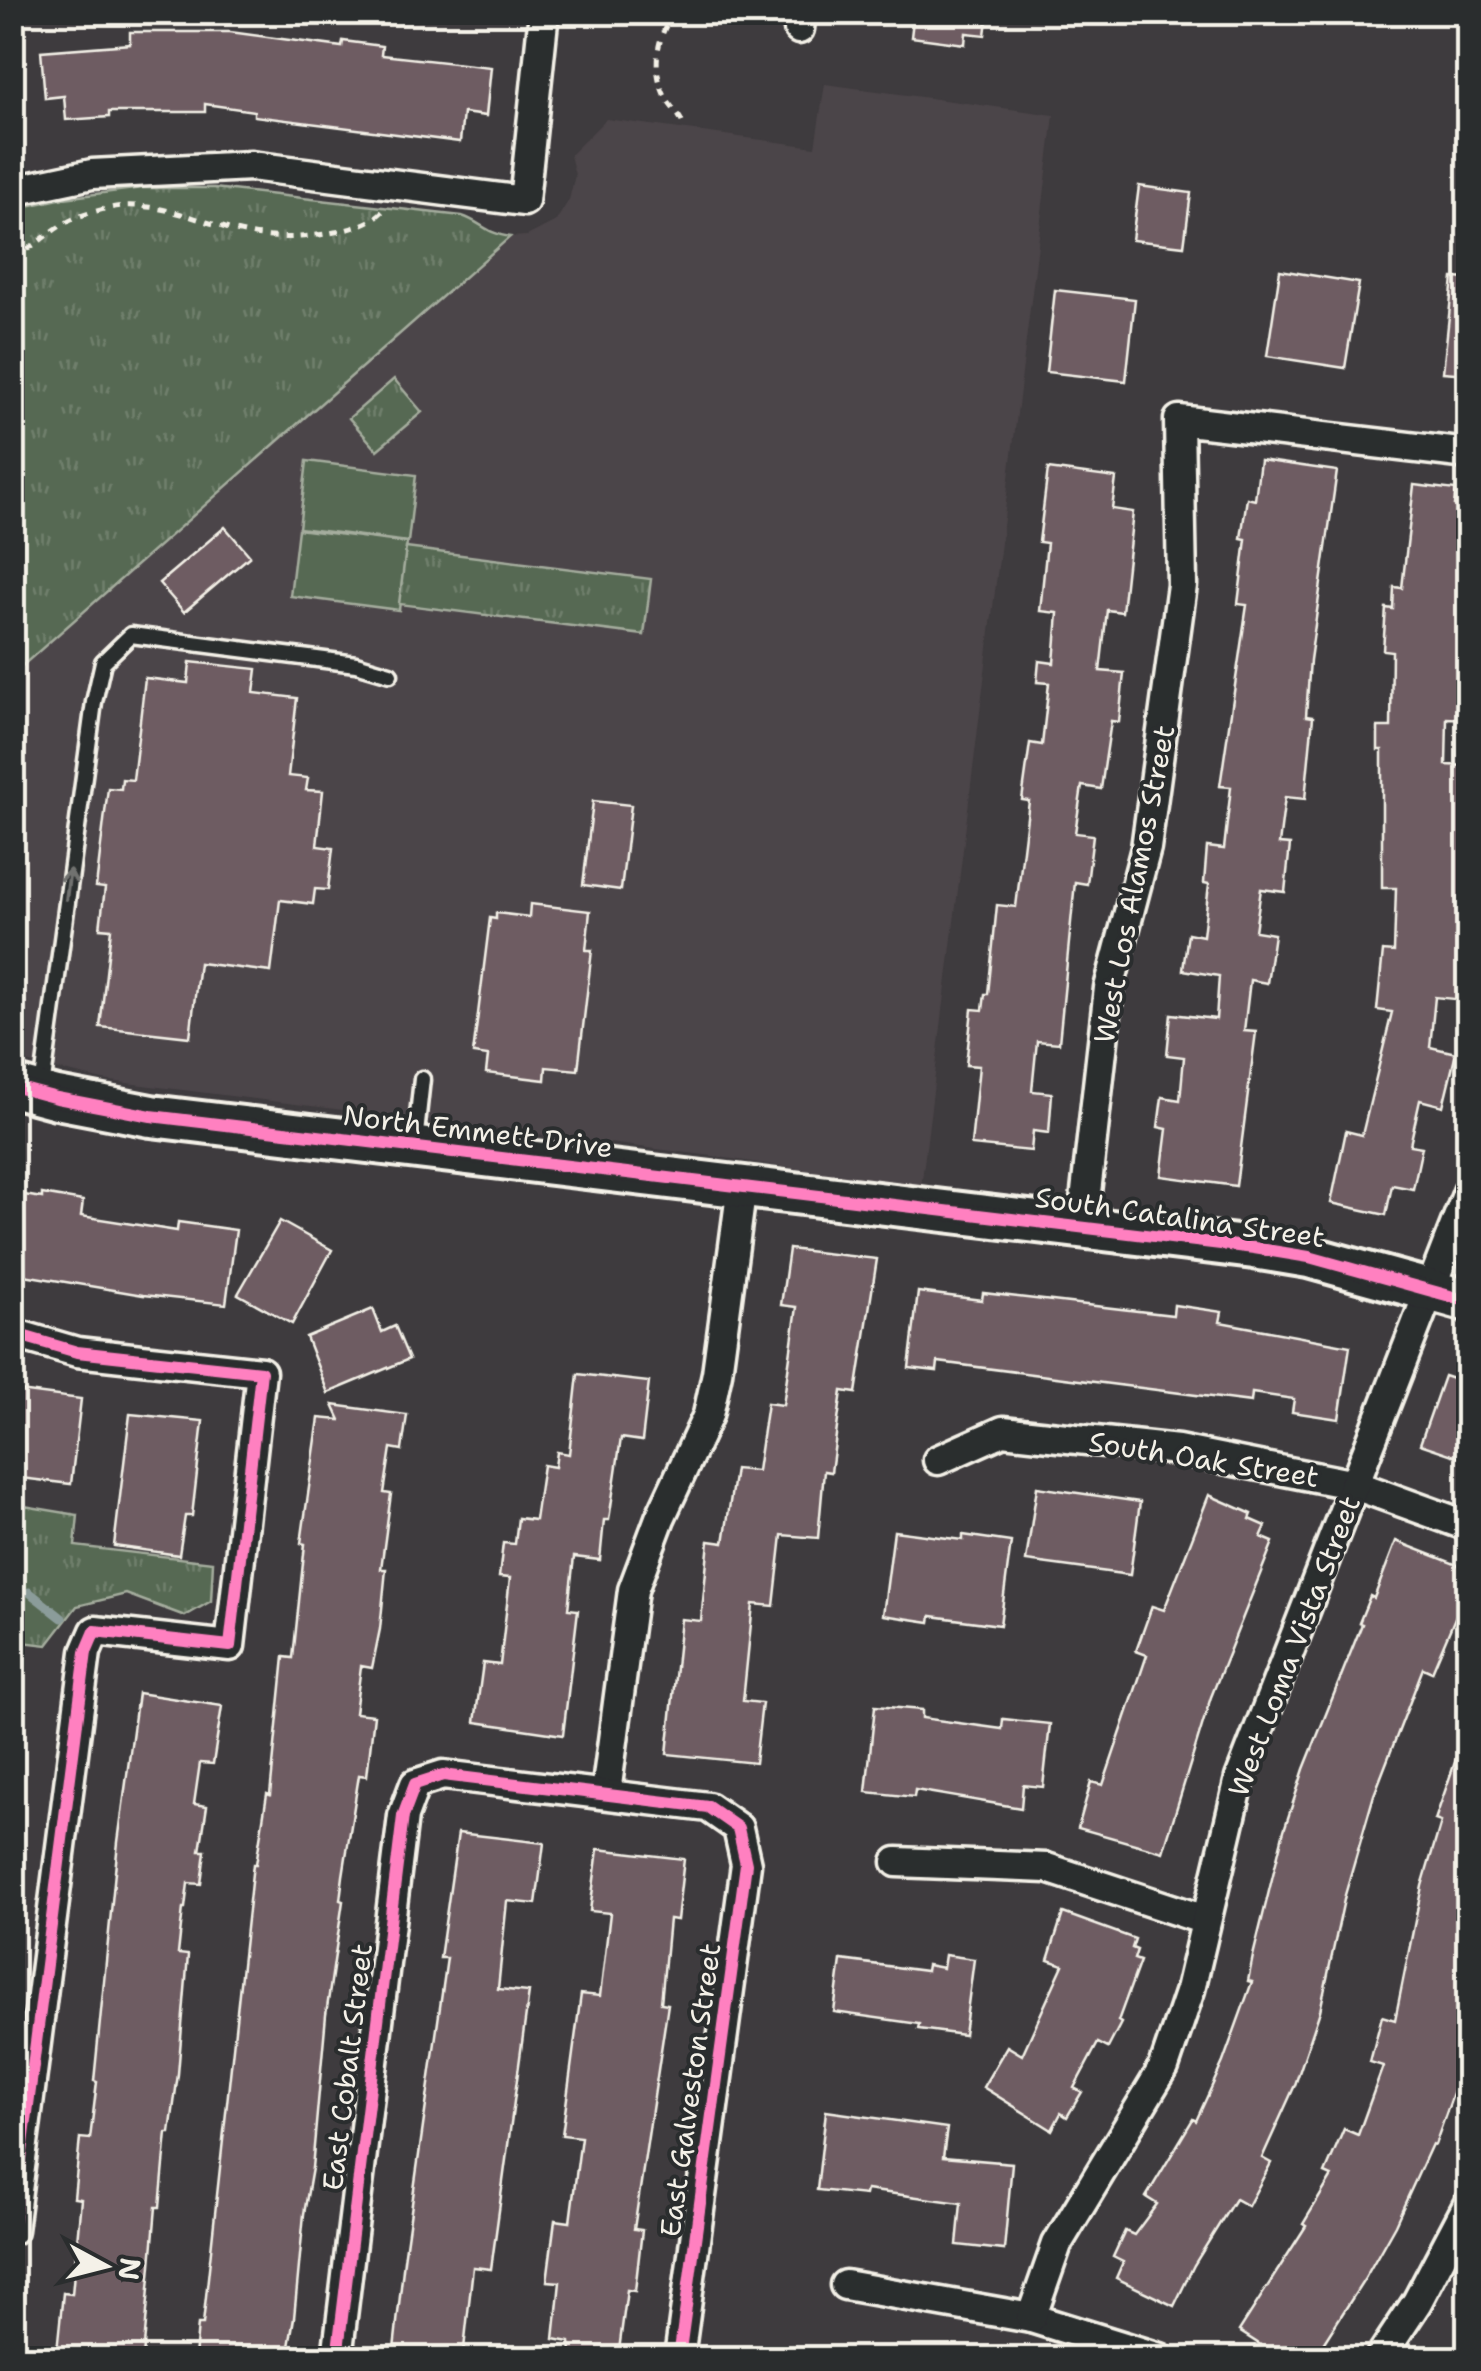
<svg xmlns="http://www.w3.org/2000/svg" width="1481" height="2371" font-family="'Shantell Sans',sans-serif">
	<defs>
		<pattern id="park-tufts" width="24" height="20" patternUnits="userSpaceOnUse" patternTransform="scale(2.5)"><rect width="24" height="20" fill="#566953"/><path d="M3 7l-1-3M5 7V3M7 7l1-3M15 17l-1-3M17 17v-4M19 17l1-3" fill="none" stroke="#6f7f6c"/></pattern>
	</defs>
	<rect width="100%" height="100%" fill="#3e3b3e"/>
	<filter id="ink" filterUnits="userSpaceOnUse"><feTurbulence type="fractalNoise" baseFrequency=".01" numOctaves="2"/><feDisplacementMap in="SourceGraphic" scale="20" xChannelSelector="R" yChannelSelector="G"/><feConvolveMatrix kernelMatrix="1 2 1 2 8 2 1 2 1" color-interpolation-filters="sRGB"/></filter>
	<g filter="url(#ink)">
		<!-- built -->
		<polygon fill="#4c4549" points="825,84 1054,115 921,1188 713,1156 103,1080 13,1059 12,674 510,237 527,236 556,221 569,200 575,175 570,155 606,119 815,147"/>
		<!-- green -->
		<g fill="#566953" stroke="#a5ad9e" stroke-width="2.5">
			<polygon points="307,461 416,475 408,542 299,528"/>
			<polygon points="298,529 407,543 399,610 290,596"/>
		</g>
		<!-- park -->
		<g fill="url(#park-tufts)" stroke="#a5ad9e" stroke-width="2.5">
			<path d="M142,188H214L462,216C481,222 487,234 510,237L13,674V209L64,198Z"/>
			<polygon points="394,379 422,412 377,450 349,418"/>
			<polygon points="406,548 651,579 644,635 399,604"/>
			<polygon points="12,1504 78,1515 75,1546 213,1562 211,1601 185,1616 126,1594 77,1606 47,1645 13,1641"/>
		</g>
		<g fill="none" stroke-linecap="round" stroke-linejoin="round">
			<!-- stream -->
			<polyline stroke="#8b9c9a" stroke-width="9" points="29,1592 62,1618"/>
		</g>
		<!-- building -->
		<g fill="#6e5c62" stroke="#f4f1e8" stroke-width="2.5">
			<polygon points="914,12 988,12 985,35 966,33 965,44 911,37"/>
			<polygon points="130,32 230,32 342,47 343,41 382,46 381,55 491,67 486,116 463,113 460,142 254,116 254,111 205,104 205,112 109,112 109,117 66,120 64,96 45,98 41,51 130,44"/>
			<polygon points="1139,186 1191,193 1184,246 1132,240"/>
			<polygon points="1280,270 1359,283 1345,368 1267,356"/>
			<polygon points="1453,278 1468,279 1468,374 1443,372"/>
			<polygon points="1055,290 1135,299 1126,381 1046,372"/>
			<polygon points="1260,460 1337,471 1310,660 1306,716 1313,717 1305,799 1285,797 1279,844 1290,845 1285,892 1261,889 1255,931 1274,934 1267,983 1250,980 1244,1031 1256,1032 1236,1186 1161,1176 1167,1129 1158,1127 1162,1097 1180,1100 1184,1057 1167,1055 1171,1014 1216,1019 1219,976 1183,970 1188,933 1203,936 1209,884 1204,883 1207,847 1224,849 1231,787 1220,786 1247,605 1238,604 1246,539 1241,538 1247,498 1255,500"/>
			<polygon points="1048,469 1116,478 1112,509 1133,512 1122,612 1107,610 1100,671 1124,673 1119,722 1111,721 1101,789 1082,786 1075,833 1093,835 1087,884 1075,882 1059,1043 1037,1041 1032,1091 1052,1093 1049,1133 1033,1131 1031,1151 971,1145 979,1066 966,1065 972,1009 983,1010 985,994 988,994 997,905 1016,907 1029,801 1022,800 1030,743 1042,745 1049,683 1037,682 1039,661 1054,663 1058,613 1040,611 1047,543 1039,542"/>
			<polygon points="1414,485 1456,490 1454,505 1468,507 1468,601 1464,677 1468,677 1468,719 1447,718 1446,765 1468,766 1466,881 1468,881 1468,959 1464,1000 1435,997 1430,1047 1456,1053 1443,1106 1420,1100 1410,1145 1422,1147 1413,1189 1392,1185 1386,1215 1331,1203 1346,1131 1362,1135 1392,1012 1377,1010 1383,951 1394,952 1396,888 1382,888 1382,750 1378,750 1378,727 1391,727 1392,651 1383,650 1386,608 1393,609 1394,587 1402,588"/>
			<polygon points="225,527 250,556 184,612 159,583"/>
			<polygon points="190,662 257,669 254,693 297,698 288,776 308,778 306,790 323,791 317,846 333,848 328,890 315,889 313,904 280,900 271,972 199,963 190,1037 100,1027 111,929 100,928 105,888 96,887 108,788 121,789 122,779 133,780 145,678 188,683"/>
			<polygon points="593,801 631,805 621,890 583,885"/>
			<polygon points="530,904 590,911 586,950 592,950 578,1070 546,1067 545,1080 486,1073 488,1056 473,1054 490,918 496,919 496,913 529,917"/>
			<polygon points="42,1194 83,1201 81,1216 177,1231 178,1222 236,1230 226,1304 143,1295 12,1273 24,1195 42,1198"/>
			<polygon points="280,1221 332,1250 292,1324 238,1294"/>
			<polygon points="789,1249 877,1259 856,1393 842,1391 831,1472 824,1471 818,1538 782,1535 774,1606 753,1604 743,1701 762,1703 755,1763 667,1754 681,1619 701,1621 709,1541 724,1543 735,1469 757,1471 767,1403 783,1405 797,1307 781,1305"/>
			<polygon points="918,1292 982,1300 983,1293 1173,1315 1174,1305 1222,1312 1220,1322 1350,1346 1339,1419 1292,1412 1294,1399 1252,1393 1251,1402 938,1362 937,1371 909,1368"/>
			<polygon points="373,1309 382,1332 395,1326 409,1359 328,1393 306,1337"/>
			<polygon points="578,1374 649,1382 642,1441 621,1438 609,1520 604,1520 600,1560 574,1557 568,1609 578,1610 563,1735 475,1722 483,1663 500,1665 510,1578 499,1577 503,1543 515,1544 518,1518 535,1520 543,1465 555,1467 557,1452 569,1454"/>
			<polygon points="1444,1376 1468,1384 1468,1446 1464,1459 1420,1444"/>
			<polygon points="12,1390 81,1399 71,1484 12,1477"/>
			<polygon points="333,1405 407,1415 402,1450 391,1448 384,1493 391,1494 381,1569 386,1569 380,1629 372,1668 361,1666 355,1713 374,1715 367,1776 359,1775 343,1876 340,1900 343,1901 326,2015 312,2168 304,2214 294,2318 287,2358 195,2358 198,2324 203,2324 253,1864 256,1864 267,1794 270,1795 284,1657 293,1658 305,1544 301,1543 319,1418 340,1420"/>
			<polygon points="130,1414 203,1421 192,1516 185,1516 179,1555 114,1546"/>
			<polygon points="1037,1487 1140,1502 1130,1575 1026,1561"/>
			<polygon points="1209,1495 1252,1514 1250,1519 1266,1526 1261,1537 1273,1542 1211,1697 1163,1852 1078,1828 1091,1782 1103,1785 1147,1655 1136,1651 1152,1606 1164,1610"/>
			<polygon points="894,1531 963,1540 963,1535 1011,1542 1000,1625 931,1616 930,1622 883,1615"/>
			<polygon points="1396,1541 1468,1569 1468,1587 1432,1672 1423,1668 1374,1795 1345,1895 1320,2011 1295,2085 1262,2158 1271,2163 1248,2206 1235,2199 1194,2265 1174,2306 1116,2278 1123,2262 1113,2257 1125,2231 1134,2235 1157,2204 1146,2197 1193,2119 1196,2121 1223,2062 1252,1982 1248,1981 1253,1956 1284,1830 1304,1769 1362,1624 1359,1623 1370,1596 1374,1598"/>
			<polygon points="138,1693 222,1706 213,1764 200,1763 194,1804 207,1806 200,1851 205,1851 201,1884 188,1883 185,1908 183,1908 178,1954 188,1955 178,2074 170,2133 167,2133 160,2207 156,2207 143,2358 118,2358 57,2351 63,2293 72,2294 81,2199 74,2198 80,2138 90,2139 97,2082 94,2081 118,1842"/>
			<polygon points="875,1706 922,1710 922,1718 1002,1729 1003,1719 1050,1724 1043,1787 1023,1785 1021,1808 915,1790 914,1797 866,1792"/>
			<polygon points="1465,1733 1468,1733 1468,1978 1465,1996 1468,1997 1468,2037 1458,2080 1435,2145 1432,2144 1395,2225 1364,2280 1314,2358 1281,2358 1239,2331 1306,2226 1303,2224 1332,2176 1325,2173 1344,2129 1358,2135 1383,2066 1370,2062 1382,2016 1395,2020 1422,1886 1441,1822 1435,1820"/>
			<polygon points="458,1833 544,1843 536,1904 507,1901 498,1989 529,1992 491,2269 473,2267 463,2358 393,2358 404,2260 447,1958 440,1958"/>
			<polygon points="598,1849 684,1859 677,1920 669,1919 661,2003 668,2004 634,2229 642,2230 635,2291 627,2290 618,2358 571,2352 570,2342 554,2339 560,2282 547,2281 555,2220 570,2222 581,2137 562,2135 581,1994 600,1996 610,1913 590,1911"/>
			<polygon points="1063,1913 1135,1939 1132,1948 1137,1950 1134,1959 1140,1961 1118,2021 1121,2023 1108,2048 1098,2043 1074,2088 1082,2092 1067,2117 1061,2113 1052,2130 983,2087 1007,2046 1022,2055 1063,1965 1048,1960"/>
			<polygon points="945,1955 974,1959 964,2035 918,2029 919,2024 834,2012 841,1960 926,1971 927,1965 943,1968"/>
			<polygon points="826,2111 947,2128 943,2157 1012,2163 1004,2250 957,2245 961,2203 866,2190 865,2195 817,2190"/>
		</g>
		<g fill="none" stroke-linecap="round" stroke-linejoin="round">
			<!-- lane casing -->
			<g stroke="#f4f1e8" stroke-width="21">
				<g id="lane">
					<polyline points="42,1088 94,702 103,662 131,635 356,664 390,674"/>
					<polyline points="415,1143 422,1079"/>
				</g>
			</g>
			<!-- street casing -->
			<g stroke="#f4f1e8" stroke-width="35">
				<g id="street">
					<polyline points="799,29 801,12"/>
					<polyline points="12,191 92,174 251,166 524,201 544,12"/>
					<polyline points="1082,1228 1109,988 1146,848 1182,585 1179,420 1468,454"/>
					<polyline points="12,1333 77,1352 261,1372 230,1646 95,1631 86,1652 12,2230"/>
					<polyline points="938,1460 1003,1431 1178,1450 1355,1485 1468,1526"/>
					<polyline points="606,1793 633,1590 660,1518 708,1415 717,1373 742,1186"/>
					<polyline points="897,1862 1047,1868 1205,1920"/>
					<polyline points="845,2285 1031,2318 1160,2358"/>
					<polyline points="1031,2318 1057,2244 1164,2067 1190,1990 1240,1778 1468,1192"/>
					<polyline points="337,2358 403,1816 415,1784 443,1775 708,1807 738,1828 746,1864 679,2358"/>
					<polyline points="1380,2358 1417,2302 1468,2205"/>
				</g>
			</g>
			<!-- secondary casing -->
			<g stroke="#f4f1e8" stroke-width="48">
				<polyline id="secondary" points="12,1086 57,1098 151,1116 1254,1248 1309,1257 1468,1301"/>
			</g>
			<!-- path -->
			<g stroke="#f4f1e8" stroke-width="5" stroke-dasharray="8 8" stroke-linecap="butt">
				<path d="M674,12C656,38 651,70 666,98C671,108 680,114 683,125"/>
				<path d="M12,256C33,249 46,234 64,224C80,214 105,208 123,206C164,204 197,220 236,231C269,240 301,239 335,232C352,229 371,223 383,211"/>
			</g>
			<!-- lane -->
			<use href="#lane" stroke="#2a2d2e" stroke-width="14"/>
			<!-- street -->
			<use href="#street" stroke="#2a2d2e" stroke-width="28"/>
			<!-- secondary -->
			<use href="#secondary" stroke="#2a2d2e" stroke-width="40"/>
			<!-- cycleway casing -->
			<g stroke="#2a2d2e" stroke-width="19">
				<g id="cycleway">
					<polyline points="12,1086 57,1098 151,1116 1254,1248 1309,1257 1468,1301"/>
					<polyline points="12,1333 77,1352 261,1372 230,1646 95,1631 86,1652 12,2230"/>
					<polyline points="337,2358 403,1816 415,1784 443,1775 708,1807 738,1828 746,1864 679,2358"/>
				</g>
			</g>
			<!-- cycleway -->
			<use href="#cycleway" stroke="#ff80c0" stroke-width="12"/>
		</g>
		<!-- one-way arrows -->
		<defs><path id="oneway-shaft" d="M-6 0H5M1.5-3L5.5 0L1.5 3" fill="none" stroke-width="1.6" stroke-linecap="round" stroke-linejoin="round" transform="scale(2.5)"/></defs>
		<use stroke="#71726f" href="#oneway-shaft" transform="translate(68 884) rotate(-83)"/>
	</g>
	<g text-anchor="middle" stroke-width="8" stroke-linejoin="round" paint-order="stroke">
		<!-- street labels -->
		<g font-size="28" fill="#f4f1e8" stroke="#2a2d2e">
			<text transform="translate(1134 884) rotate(-79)" y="10">West Los Alamos Street</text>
			<text transform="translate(478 1131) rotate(7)" y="10">North Emmett Drive</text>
			<text transform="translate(1180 1217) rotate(8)" y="10">South Catalina Street</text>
			<text transform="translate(1204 1459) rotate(9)" y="10">South Oak Street</text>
			<text transform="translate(1294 1646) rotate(-69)" y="10">West Loma Vista Street</text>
			<text transform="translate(347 2067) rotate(-83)" y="10">East Cobalt Street</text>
			<text transform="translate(690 2090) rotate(-82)" y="10">East Galveston Street</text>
		</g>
	</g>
	<!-- margin -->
	<rect width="1481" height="2371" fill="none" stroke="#2a2d2e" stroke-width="50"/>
	<rect x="25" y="25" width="1431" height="2321" fill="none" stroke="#f4f1e8" stroke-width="4" filter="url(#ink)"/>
	<!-- north arrow -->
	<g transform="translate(105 2266) rotate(97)" stroke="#2a2d2e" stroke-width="8" paint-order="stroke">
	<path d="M0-8L18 38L0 25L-18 38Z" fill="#f4f1e8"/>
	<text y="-15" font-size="28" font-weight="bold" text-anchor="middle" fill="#f4f1e8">N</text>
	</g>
</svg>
